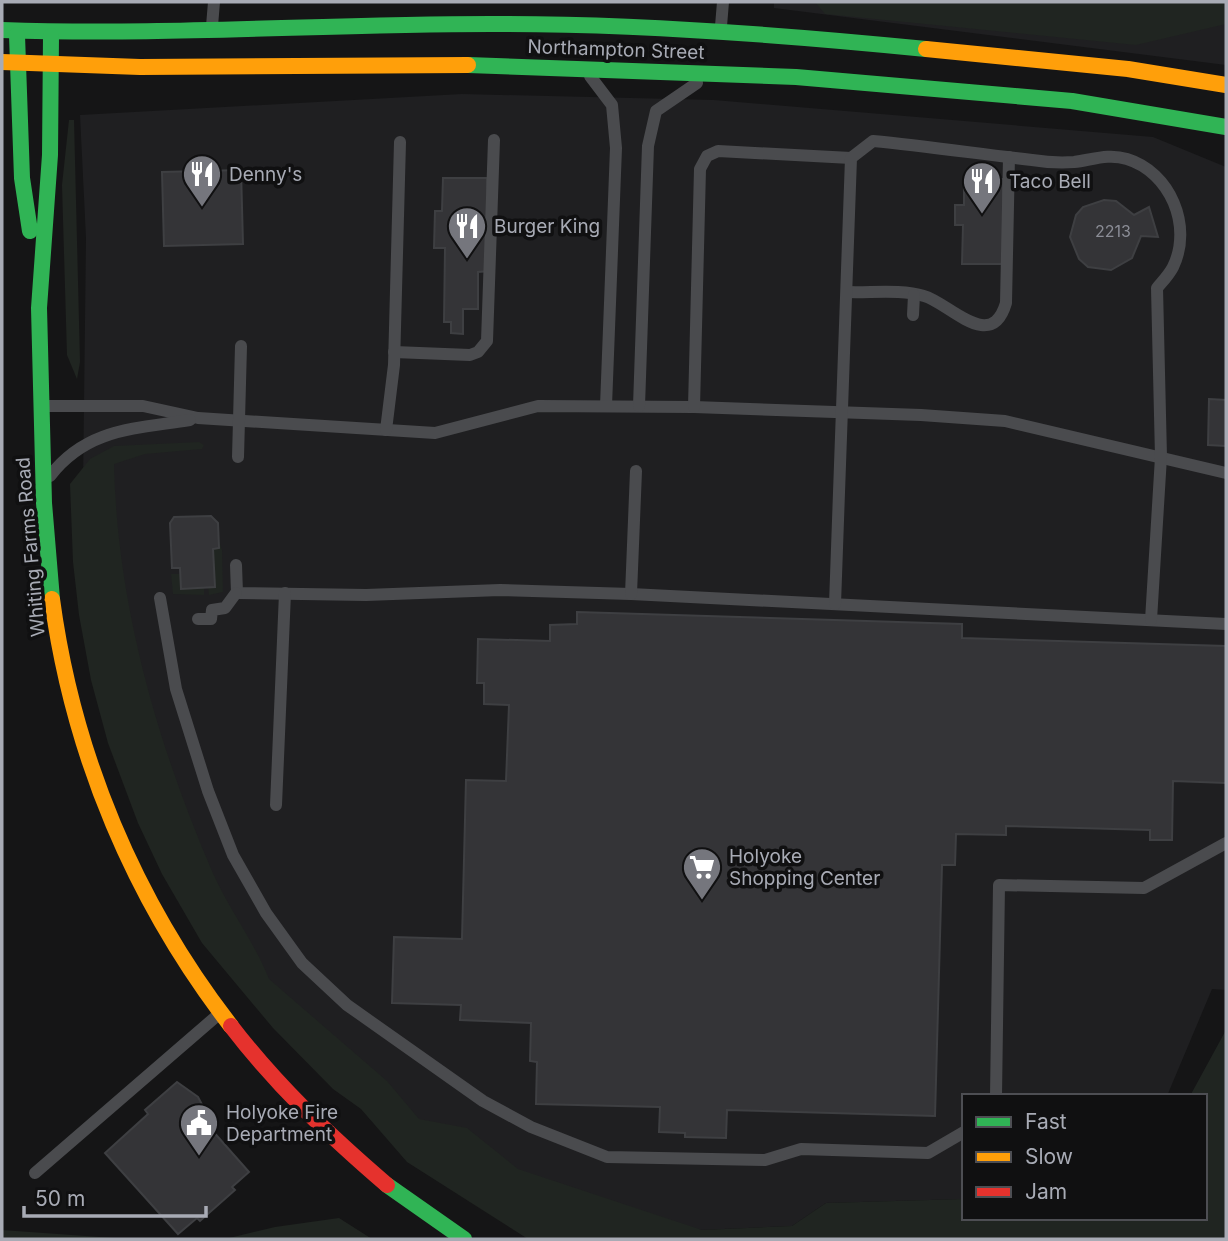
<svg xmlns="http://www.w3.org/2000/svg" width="1228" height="1241" font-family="Inter,sans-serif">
	<rect width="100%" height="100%" fill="#151516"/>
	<!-- built -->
	<g fill="#1f1f21">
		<polygon points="774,2 1226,2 1226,65 774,8"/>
		<polygon points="462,94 714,100 1153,137 1226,167 1226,990 1212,989 1167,1096 964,1096 964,1199 826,1203 792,1226 702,1230 498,1193 345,1082 181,885 83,486 86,238 80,115"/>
	</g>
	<!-- green -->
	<g fill="#202521">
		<polygon points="815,2 1226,2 1226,24 1136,45 825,14"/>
		<polygon points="69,120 74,120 80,362 77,379 67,355 62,185"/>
		<path d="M199,442L204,445L202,449L145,454L114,464C117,604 157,743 212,871C228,908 254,941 269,979L387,1081L419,1119L467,1128L518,1169L702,1230L792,1226L826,1203L964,1199V1218H1205V1096H1190L1226,1030V1239H528L407,1162L361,1109L333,1089L273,1028L202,943L162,874L138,823L108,743L91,680L79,615L73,562L70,484L90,459L114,446Z"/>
		<polygon points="219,541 222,550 223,592 209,595 208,587 215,587 213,549 219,548"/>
		<polygon points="171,574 180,574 181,589 204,588 204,595 173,594"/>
		<polygon points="339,1218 372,1239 225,1239 275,1227"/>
		<polygon points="2,1230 128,1239 2,1239"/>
	</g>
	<!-- building -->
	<g fill="#343437" stroke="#3e3f42" stroke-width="2">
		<polygon points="241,170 243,244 164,246 162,172"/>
		<polygon points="443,178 487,178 489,271 478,272 478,309 463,309 463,334 451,333 451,322 444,322 445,248 434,248 435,211 442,211"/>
		<polygon points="964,179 1003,179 1003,264 962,264 963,225 955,225 955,205 964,205"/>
		<polygon points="1104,200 1116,201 1134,215 1149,207 1158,237 1141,236 1132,258 1111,270 1088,267 1079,259 1070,237 1076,215 1083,207"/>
		<polygon points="1209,399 1226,400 1226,446 1208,445"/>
		<polygon points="211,516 218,523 219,548 213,549 215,587 181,589 180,568 172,568 170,523 174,517"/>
		<polygon points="577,612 962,624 962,638 1226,646 1226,783 1173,781 1172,840 1150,840 1150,830 1006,826 1006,835 956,834 955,865 942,865 935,1116 727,1110 726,1138 685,1137 685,1133 659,1132 660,1107 536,1104 537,1062 530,1061 531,1023 460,1020 461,1005 392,1003 394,937 462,939 466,780 506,781 509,705 484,704 484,683 477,683 478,639 550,641 550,625 577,624"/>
		<polygon points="177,1082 198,1097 208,1116 203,1120 249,1172 232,1187 235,1190 200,1221 197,1218 178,1234 105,1153 148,1114 145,1110"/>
	</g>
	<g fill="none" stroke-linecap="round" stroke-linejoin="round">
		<!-- lane -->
		<g stroke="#4a4b4e" stroke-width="12">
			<polyline points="212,26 214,2"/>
			<polyline points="721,26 723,2"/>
			<polyline points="590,76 612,105 616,148 606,406"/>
			<path d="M847,292C871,293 901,289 924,296C948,302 991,354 1006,303L1009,157"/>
			<polyline points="913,315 914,295"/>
			<polyline points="394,352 470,355 478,352 487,341 494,140"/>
			<polyline points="45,406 143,406 198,418 435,433 538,406 694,407 921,415 1005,421 1226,473"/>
			<polyline points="639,406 648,146 656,111 697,83"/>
			<polyline points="694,407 700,169 707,156 718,151 851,158"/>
			<polyline points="386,430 394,365 400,142"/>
			<polyline points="238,457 241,346"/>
			<path d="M50,476C87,428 135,429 190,420"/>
			<polyline points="236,565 237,593 366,595 500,590 631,594 1226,624"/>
			<polyline points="631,594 636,471"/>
			<polyline points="160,598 176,689 208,791 233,855 266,913 302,963 347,1005 483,1101 531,1127 607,1157 765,1160 801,1149 928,1153 964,1132"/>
			<path d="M835,604L851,158L873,141C926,146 979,154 1032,160C1045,162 1061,163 1074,162C1092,160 1108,153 1127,159C1170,172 1193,226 1173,267C1169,275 1162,282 1157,288L1161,457L1151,620"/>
			<polyline points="198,619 211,619 212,610 225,608 236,593"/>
			<polyline points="276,805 285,593"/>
			<polyline points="996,1096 999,885 1144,888 1226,843"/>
			<polyline points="35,1173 219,1014"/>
		</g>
		<!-- fast -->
		<g stroke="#30b455" stroke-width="16">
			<path d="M2,30C170,36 337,23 504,24C645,24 786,35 926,49"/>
			<polyline points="17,35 22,178 30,231"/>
			<polyline points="51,36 50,155 39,308 44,503 52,599"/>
			<polyline points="468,65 796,77 1072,101 1226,127"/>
			<polyline points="387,1185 464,1239"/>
		</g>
		<!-- slow -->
		<g stroke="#ff9f0a" stroke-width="16">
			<polyline points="926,49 1128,69 1226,85"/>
			<polyline points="2,62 140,67 468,65"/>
			<path d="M52,599C73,755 135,902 231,1026"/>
		</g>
		<!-- jam -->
		<path stroke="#e5322d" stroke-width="16" d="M231,1026C277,1086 330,1136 387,1185"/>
	</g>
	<!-- icons -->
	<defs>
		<g id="restaurant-pin" transform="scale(2.0125)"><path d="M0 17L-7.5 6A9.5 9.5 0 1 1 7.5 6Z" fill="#75767d" stroke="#101011"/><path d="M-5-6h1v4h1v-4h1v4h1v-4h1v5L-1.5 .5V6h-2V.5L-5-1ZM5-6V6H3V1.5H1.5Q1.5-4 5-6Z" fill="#fff"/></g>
		<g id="supermarket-pin" transform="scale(2.0125)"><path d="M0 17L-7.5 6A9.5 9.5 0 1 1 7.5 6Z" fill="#75767d" stroke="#101011"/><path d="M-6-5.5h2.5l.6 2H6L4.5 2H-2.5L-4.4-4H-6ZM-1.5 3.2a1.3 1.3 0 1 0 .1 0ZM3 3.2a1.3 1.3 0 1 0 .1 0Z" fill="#fff"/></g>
		<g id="civic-pin" transform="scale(2.0125)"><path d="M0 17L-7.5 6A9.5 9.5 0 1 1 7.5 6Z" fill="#75767d" stroke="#101011"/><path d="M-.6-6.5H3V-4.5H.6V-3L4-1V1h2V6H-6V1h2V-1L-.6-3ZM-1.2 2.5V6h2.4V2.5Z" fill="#fff"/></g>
	</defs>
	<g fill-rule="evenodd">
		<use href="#restaurant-pin" x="202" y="174"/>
		<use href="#restaurant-pin" x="982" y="181"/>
		<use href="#restaurant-pin" x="467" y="226"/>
		<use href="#supermarket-pin" x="702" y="867"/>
		<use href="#civic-pin" x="199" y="1123"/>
	</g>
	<g text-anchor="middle" stroke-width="7" stroke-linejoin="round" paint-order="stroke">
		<!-- number labels -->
		<g font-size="16" fill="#8b8d96">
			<text x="1113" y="237">2213</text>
		</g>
		<!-- street labels -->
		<g font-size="19" fill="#a8abb5" stroke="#101011">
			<text transform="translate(616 49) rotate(2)" y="7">Northampton Street</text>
			<text transform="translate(30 547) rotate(-95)" y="7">Whiting Farms Road</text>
		</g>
		<!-- poi labels -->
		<g font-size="19" fill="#a8abb5" stroke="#101011" text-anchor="start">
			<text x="229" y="181">Denny's</text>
			<text x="1009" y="188">Taco Bell</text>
			<text x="494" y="233">Burger King</text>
			<text x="729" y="863">Holyoke<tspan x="729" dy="22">Shopping Center</tspan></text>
			<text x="226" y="1119">Holyoke Fire<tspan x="226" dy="22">Department</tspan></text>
		</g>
	</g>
	<!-- border -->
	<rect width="1228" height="1241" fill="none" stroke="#a8abb5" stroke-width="7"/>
	<!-- legend -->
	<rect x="962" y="1094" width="245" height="126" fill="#101011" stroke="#4d4e53" stroke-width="2"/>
	<rect x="976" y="1117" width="35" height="10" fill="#30b455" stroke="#4d4e53" stroke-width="2"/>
	<text x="1025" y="1129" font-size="21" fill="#a8abb5">Fast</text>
	<rect x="976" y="1152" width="35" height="10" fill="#ff9f0a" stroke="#4d4e53" stroke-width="2"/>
	<text x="1025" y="1164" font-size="21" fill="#a8abb5">Slow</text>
	<rect x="976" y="1187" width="35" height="10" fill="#e5322d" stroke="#4d4e53" stroke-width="2"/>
	<text x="1025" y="1199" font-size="21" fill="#a8abb5">Jam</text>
	<!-- scale -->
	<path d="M24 1206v10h182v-10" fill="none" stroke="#a8abb5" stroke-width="3.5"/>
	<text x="35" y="1206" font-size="21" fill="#a8abb5" stroke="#101011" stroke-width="5" paint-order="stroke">50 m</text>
</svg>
